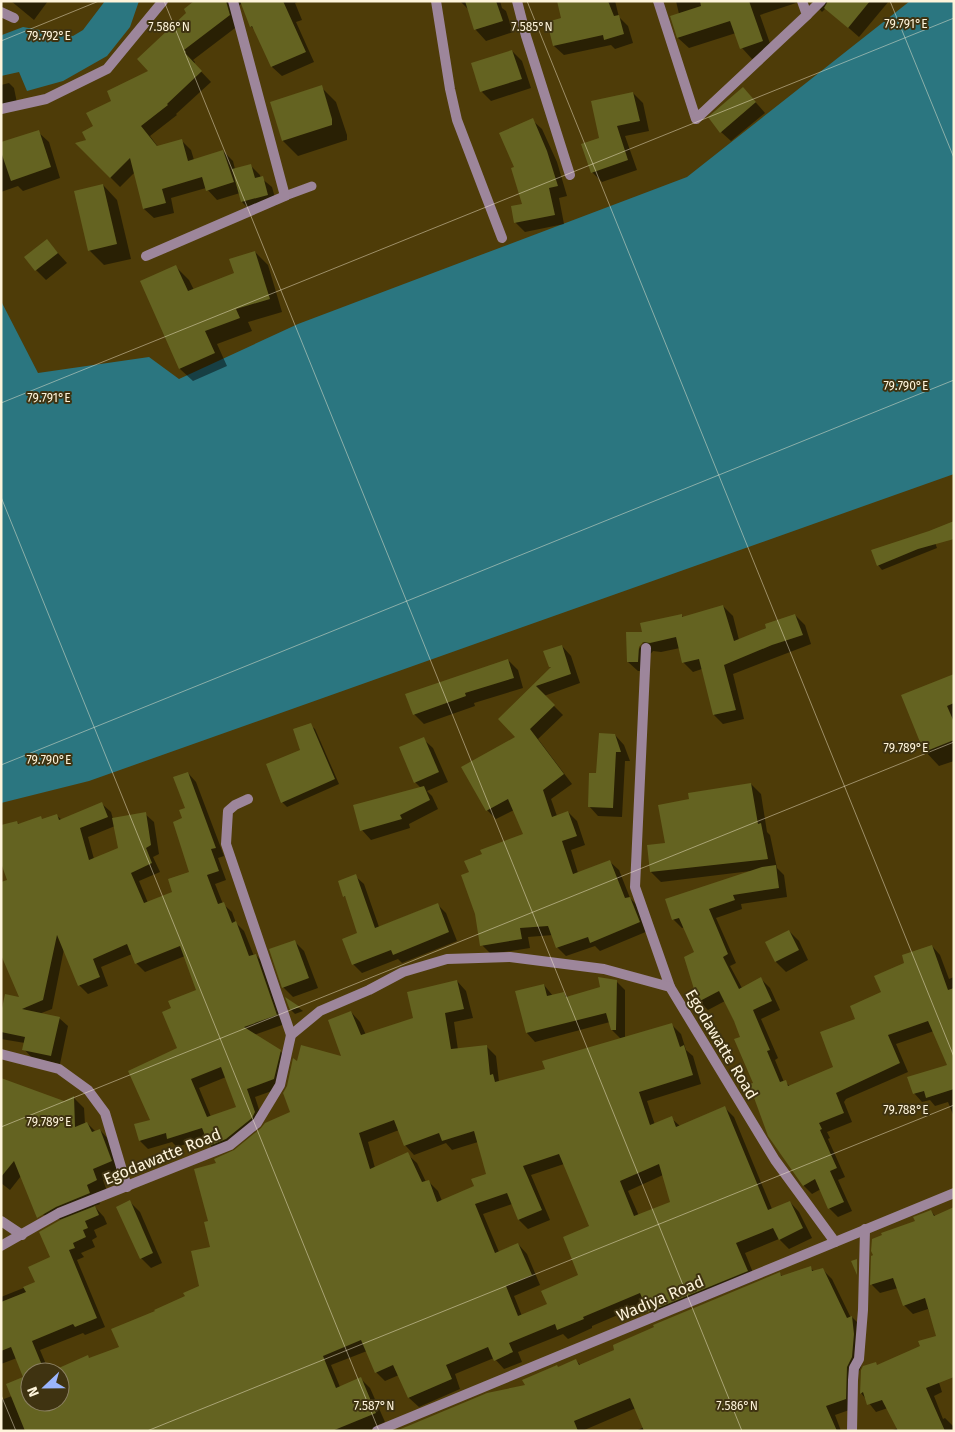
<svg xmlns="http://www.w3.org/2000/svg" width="955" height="1432" font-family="'Fira Sans',sans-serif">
	<rect width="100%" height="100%" fill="#4e3c08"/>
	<!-- water -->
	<g fill="#2b7680">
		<polygon points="105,1 139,1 130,27 107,56 63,81 27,91 19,72 1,76 2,35 23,27 73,36 83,30"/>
		<polygon points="910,1 954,1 954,474 89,781 1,803 1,301 38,373 149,357 179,379 298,324 687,177"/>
	</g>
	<!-- shadow -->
	<g fill="#0007" fill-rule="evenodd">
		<polygon points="11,1 48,1 34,20"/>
		<polygon points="196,1 300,1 295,3 302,20 296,22 314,62 282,76 272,67 256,32 251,26 243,4 241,4 235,10 239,25 193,60 195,62 194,64 211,82 176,114 177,115 150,136 158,147 181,140 191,150 194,160 223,151 233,161 235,169 250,165 260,175 261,178 272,187 277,205 252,212 242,202 240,193 217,200 206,188 171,198 174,213 154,218 144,209 135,172 120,187 77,144 87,140 94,127 113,101 150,71"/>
		<polygon points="460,1 500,1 502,8 506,11 513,32 486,41 476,30 469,10"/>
		<polygon points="558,1 615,1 619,17 628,26 633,43 615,49 611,45 564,55 554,46 563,19"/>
		<polygon points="676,1 802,1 760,15 773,52 752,59 742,48 736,33 689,48 678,38 672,16 679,14"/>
		<polygon points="812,1 889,1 859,37 826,8 822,12"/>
		<polygon points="512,51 522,61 531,88 491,101 482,92"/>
		<polygon points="9,83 14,88 17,103 1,106 1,85"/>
		<polygon points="321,87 336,102 347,135 347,140 298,156 283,141 271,103"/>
		<polygon points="743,88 765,113 731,141 721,132"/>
		<polygon points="633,93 643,103 649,131 625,136 637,170 602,182 592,172 601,139"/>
		<polygon points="532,120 542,129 557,162 567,196 559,198 564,224 525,232 515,222 524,205"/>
		<polygon points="38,132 49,142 60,178 23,191 18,186 1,192 1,144"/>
		<polygon points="103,185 117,200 131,259 104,265 89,250"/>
		<polygon points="47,241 67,263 46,280 36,270"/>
		<polygon points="255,252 268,265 282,312 248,322 252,331 217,344 227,366 193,381 180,369 142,282 176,267 189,280 194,290 235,274"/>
		<polygon points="933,537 937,548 882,570 878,565"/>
		<path d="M723,606L733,616L739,640L795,615L805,625L811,644L733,674L744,719L723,724L714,715L702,669L693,672L683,662L680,648L661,652L653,651L648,657L647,671H638L628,662L644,633L681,615L684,618ZM642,641H645L636,653L634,651Z"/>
		<polygon points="562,646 571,656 580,683 544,696 563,715 538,739 572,784 551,799 557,816 568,812 577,821 585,845 571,850 578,873 609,861 619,870 630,898 639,907 648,931 600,951 595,946 566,956 557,947 553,935 528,937 530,948 491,954 482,945 470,873 525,835 514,810 496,819 487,810 517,737 500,719 552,668 550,667"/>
		<polygon points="508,660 518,670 523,688 474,703 475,706 424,724 414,714"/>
		<polygon points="954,676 954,761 939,766 925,751"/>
		<polygon points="310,725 315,729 339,784 287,807 282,802"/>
		<polygon points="615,735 624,745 630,761 625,761 622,817 598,816 589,806 598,775"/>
		<polygon points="423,739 433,748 448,782 427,791 432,796 438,809 409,824 410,828 371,840 362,830 421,788 415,782"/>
		<path d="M188,773L196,782L224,856L218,858L226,880L215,884L223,904L232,912L236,923L244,931L254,956L256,955L264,964L285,1024L254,1035L280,1051L289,1060L283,1087L255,1097L263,1122L260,1127L235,1147L218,1154L210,1145L207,1137L177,1147L172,1142L148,1149L140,1141L152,1120L178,1049L172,1009L198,991L185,956L145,972L137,964L132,954L101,967L108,986L88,994L79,985L64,949L52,1009L39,1014L59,1018L68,1026L60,1064L32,1058L24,1049L25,1043L1,1039V1015L21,998L8,881L16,822L19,824L41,818L43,820L57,816L62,820L102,804L111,812L113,819L145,814L154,822L159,854L153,857L160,872L139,881L148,903L174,893L190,873L184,819L187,808ZM115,826L119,849L94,859L88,837ZM226,1077L238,1107L211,1117L199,1088Z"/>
		<polygon points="751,784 761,794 767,832 770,835 777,868 784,875 787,897 741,904 742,909 716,918 736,963 730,966 742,988 761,979 770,988 780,1010 761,1019 778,1058 775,1060 784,1082 790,1086 835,1068 857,1020 883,993 906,964 932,946 940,955 949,979 954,977 954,1117 948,1102 935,1106 930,1100 922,1102 914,1093 949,1066 934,1031 896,1044 908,1072 846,1099 844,1102 852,1122 827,1132 830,1138 828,1139 845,1177 838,1180 852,1211 838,1217 829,1208 821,1189 812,1194 804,1186 770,1135 742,1037 725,1001 708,1010 699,1001 696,953 685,927 682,928 673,919 751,871 661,882 651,872 690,800"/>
		<polygon points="355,876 364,884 379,927 437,904 446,913 457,941 402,963 398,959 362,973 353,964 358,934 347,898 344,896"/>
		<polygon points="789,931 799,941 808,960 786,972 776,962 767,942"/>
		<polygon points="294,941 304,951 318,988 293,997 283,987"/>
		<path d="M457,981L466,991L473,1018L454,1022L458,1050L487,1047L496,1056L499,1082L546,1070L622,1040L612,1030L610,1022L535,1042L527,1033L516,992L544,985L553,996L564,993L568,997L602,988L616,981L625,990V1039L672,1025L681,1034L686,1050L693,1056L701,1084L647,1101L655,1125L671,1118L680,1126L724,1107L734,1117L772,1209L790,1202L799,1212L812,1238L789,1249L779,1239L745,1253L756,1280L658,1320L649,1311L646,1303L592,1326V1328L568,1339L563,1334L518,1352L522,1362L504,1369L494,1358L455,1374L460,1389L419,1407L409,1398L399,1375L385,1381L376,1372L367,1351L331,1365L340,1387L361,1379L370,1388L385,1422L374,1427L375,1431H1V1400L12,1396L25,1378L17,1358L1,1364V1297L36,1283L52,1258L63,1220L44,1215L33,1204L21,1176L10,1190L1,1183V1079L64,1102L74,1098L84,1108L85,1124L87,1123L96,1132L100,1130L110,1141L122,1172L103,1180L107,1191L97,1196L100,1204L94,1206L104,1217L107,1224L94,1230L97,1237L92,1240L95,1247L81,1253L84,1257L77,1260L105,1327L85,1335L83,1333L40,1350L48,1369L50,1368L53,1371L121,1348L157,1312L186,1297L201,1287L212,1248L209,1222L217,1164L292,1113L298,1063L343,1057L351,1012L360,1022L366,1035L414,1019ZM399,1130L405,1145L414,1155L446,1143L452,1150L478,1142L488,1175L475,1186L442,1201L438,1191L428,1181L426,1182L417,1163L407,1154L375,1168L368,1142ZM564,1164L591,1226L580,1276L548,1305L522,1316L514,1296L540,1285L527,1254L518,1244L499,1252L483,1214L512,1204L519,1220L528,1229L550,1220L531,1175ZM663,1175L672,1203L639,1216L628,1191ZM30,1372H60V1402H30Z"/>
		<polygon points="288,1000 299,1008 303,1011 295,1014 291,1010"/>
		<polygon points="130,1202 140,1212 162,1263 151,1268 141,1258"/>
		<polygon points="931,1211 936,1217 938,1336 928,1309 913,1314 904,1305 898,1288 880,1293 872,1285 872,1256"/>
		<polygon points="810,1268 814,1271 822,1269 832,1279 851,1318 852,1317 861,1326 863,1344 861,1367 856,1377 855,1408 835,1415 841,1431 636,1431 644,1427 636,1408 582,1431 410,1431 526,1386 558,1368 576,1360 581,1366 780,1274 782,1276"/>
		<polygon points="930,1354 942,1392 934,1396 943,1419 945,1418 953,1426 954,1431 890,1431 898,1428 888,1408 876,1412 861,1393 875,1363 878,1366"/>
	</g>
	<!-- building -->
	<g fill="#646321" fill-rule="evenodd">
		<polygon points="194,1 226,1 230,15 184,50 186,52 185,53 202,71 167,104 168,105 141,126 157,146 182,139 188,161 223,150 234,182 206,191 202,177 162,189 166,203 143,209 130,158 110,178 75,143 86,140 82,132 93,126 86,113 111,101 107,91 148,71 137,59 186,13 184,9"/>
		<polygon points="240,1 283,1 306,52 271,67 252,26 250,27"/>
		<polygon points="465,1 496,1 503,21 474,30"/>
		<polygon points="557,1 608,1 614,16 619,15 624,34 604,40 603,35 553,46 547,22 561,18"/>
		<polygon points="700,1 749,1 763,41 740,49 730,21 677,38 670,16 701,6"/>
		<polygon points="828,1 870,1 848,28 824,8"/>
		<polygon points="512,50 522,79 480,92 471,63"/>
		<polygon points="322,85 332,119 332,125 282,141 270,102"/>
		<polygon points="743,87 756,102 720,133 708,117"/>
		<polygon points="633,92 640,121 617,126 628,160 591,173 581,144 599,138 591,101"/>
		<polygon points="533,118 547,151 558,186 549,188 555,215 514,223 511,206 522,204 511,168 514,167 499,133"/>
		<polygon points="39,130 51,167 11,181 1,152 1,142"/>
		<polygon points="251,164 255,178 263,176 268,195 241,202 232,169"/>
		<polygon points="103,184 117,244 88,251 74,191"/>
		<polygon points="47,239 58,253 35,271 24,257"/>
		<polygon points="255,251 270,299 236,309 240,318 205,331 215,353 179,369 140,281 176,265 188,291 234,273 229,259"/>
		<polygon points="954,521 954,539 918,549 877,566 871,550 929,531"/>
		<polygon points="723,605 734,641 766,628 765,624 795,614 803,635 772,645 724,665 736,710 713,715 699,659 682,663 676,637 650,643 643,642 639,647 638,662 627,662 626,632 642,632 640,623 682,614 682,617"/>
		<polygon points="562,645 571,674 536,686 555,705 530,729 564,774 543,790 552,817 568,811 577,836 562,841 573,874 610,860 625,898 630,897 640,922 590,943 588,937 556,948 548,926 520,928 522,939 480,946 475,914 461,875 469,872 464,861 482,854 480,850 523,834 508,799 486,811 461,767 515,737 498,719 551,667 549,667 543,651"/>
		<polygon points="508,659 514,678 465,693 466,696 413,715 405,694"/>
		<polygon points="954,674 954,703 947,706 954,722 954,740 924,752 901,695"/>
		<polygon points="311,723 335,779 281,803 266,764 300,750 293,729"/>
		<polygon points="599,733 615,734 621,752 616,752 613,808 588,807 589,773 596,773"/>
		<polygon points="424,737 439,772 414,783 399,747"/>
		<path d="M188,772L216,848L211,849L219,871L207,875L218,904L224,902L232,923L236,921L249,956L256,954L277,1015L244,1027L281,1050L274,1079L247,1089L255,1112L252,1118L226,1139L209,1146L202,1128L167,1139L166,1133L139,1141L134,1124L150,1120L128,1071L177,1048L162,1012L171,1008L168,1001L196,990L180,946L135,964L127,944L93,959L100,977L78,986L57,935L43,1000L22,1009L60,1017L51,1056L22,1050L25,1037L1,1032V1013L5,994L19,997L1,955V882L7,880L1,863V825L17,821L18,824L41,816L42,819L57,814L59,820L102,802L108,817L80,828L89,860L118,848L112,818L146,812L151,845L146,848L152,863L131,873L144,903L172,892L168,879L189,872L173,822L182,818L179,810L185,808L173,777ZM221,1067L236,1107L207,1117L191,1079Z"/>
		<polygon points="751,783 758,824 761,823 768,859 650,872 647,845 665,843 658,805 689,799 688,793"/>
		<polygon points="424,786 430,800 400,815 402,819 360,831 353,805"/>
		<polygon points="776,865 779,888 733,895 735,900 709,909 728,954 723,957 739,989 761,977 772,1001 753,1010 770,1050 767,1051 780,1082 786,1080 788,1086 833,1067 820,1032 855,1019 850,1006 881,992 874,976 904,963 902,955 932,945 948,990 954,988 954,1089 926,1098 924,1091 913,1094 907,1077 947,1065 928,1021 888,1035 900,1063 836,1093 844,1113 819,1123 822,1129 820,1130 837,1168 830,1171 844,1202 828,1209 815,1179 803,1186 768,1136 749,1084 753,1083 734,1039 740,1037 734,1021 719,991 698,1002 684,957 694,952 679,918 672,920 665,899 762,867"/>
		<polygon points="356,874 375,928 438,903 449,932 393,955 391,950 352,965 342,939 357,933 345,896 343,897 338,881"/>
		<polygon points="789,930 799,950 775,962 765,942"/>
		<polygon points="295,940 309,978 282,988 269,949"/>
		<polygon points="598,977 617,980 616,1030 611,1030 606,1013 526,1033 515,991 544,984 547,996 564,992 566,997 600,987"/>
		<path d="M457,980L464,1009L445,1013L451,1049L487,1045L490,1075L493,1074L495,1082L545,1069L542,1061L672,1023L680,1047L684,1045L693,1075L639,1092L650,1125L672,1116L676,1127L725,1106L768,1210L790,1201L803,1228L779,1240L773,1228L736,1243L748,1271L648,1312L640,1293L583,1317L584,1319L557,1330L555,1324L509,1343L513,1352L494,1361L488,1347L446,1365L452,1379L408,1398L393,1365L375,1373L361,1340L323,1356L336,1388L361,1377L376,1413L332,1431H25L6,1384L23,1377L11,1347L1,1351V1302L26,1292L23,1287L35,1282L28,1267L50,1257L39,1232L62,1219L95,1206L99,1215L85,1221L88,1228L83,1230L86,1237L73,1243L75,1248L69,1250L97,1318L75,1327L73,1324L32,1341L44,1370L50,1367L52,1371L88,1355L89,1358L119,1347L111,1329L155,1311L154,1310L185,1296L183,1293L199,1286L191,1251L210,1247L204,1222L208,1221L194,1169L216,1163L214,1159L234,1150L261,1128L265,1123L290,1112L283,1093L287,1086L293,1058L297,1061L301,1045L341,1056L328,1020L351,1011L361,1035L413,1018L407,992ZM394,1120L404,1146L439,1133L442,1141L474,1131L486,1174L471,1179L474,1186L437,1202L429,1180L422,1182L408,1152L370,1169L359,1133ZM559,1154L589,1226L563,1237L578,1275L541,1291L547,1304L518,1316L506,1286L532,1275L518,1243L495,1253L475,1204L507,1193L518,1220L542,1210L523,1166ZM659,1164L670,1202L634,1216L620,1181ZM30,1372H60V1402H30Z"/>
		<polygon points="285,997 300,1007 290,1010"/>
		<polygon points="1,1078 64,1101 74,1096 75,1127 87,1122 92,1132 100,1129 112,1161 93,1169 97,1180 87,1185 90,1193 56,1207 37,1218 14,1161 1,1177"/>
		<polygon points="130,1200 153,1253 140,1259 116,1207"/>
		<polygon points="954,1207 954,1377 926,1388 945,1431 898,1431 882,1400 867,1405 863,1392 860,1394 861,1370 863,1366 876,1362 877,1365 920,1346 918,1341 936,1336 925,1298 903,1306 893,1278 870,1285 871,1256 873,1255 871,1251 872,1239 882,1235 881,1233 915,1221 913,1217 931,1210 934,1216"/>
		<polygon points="857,1259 857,1275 851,1261"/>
		<polygon points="811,1266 812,1271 823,1268 847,1318 852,1316 854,1334 852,1357 847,1367 846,1399 826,1406 837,1431 644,1431 630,1398 574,1421 578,1431 396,1431 487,1393 525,1385 522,1380 557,1365 558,1367 576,1359 579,1365 614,1350 613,1345 654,1327 653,1325 780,1272 781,1276"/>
	</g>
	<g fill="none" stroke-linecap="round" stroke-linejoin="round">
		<!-- lane -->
		<polyline stroke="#9d869b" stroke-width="9" points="285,196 312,186"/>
		<!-- street -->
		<g stroke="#9d869b" stroke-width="10">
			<polyline points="436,1 450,89 457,120 502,238"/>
			<polyline points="517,1 526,36 570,175"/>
			<polyline points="658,1 696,119 807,15 802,1"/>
			<polyline points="1,12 14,18"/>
			<polyline points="807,15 821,1"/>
			<polyline points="1,109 46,99 107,69 163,1"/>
			<polyline points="146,256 285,196 233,1"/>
			<polyline points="646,648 635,887 670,987"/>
			<polyline points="248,799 235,805 228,811 226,844 291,1035"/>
			<polyline points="1,1054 59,1069 88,1090 105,1113 127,1187"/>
			<polyline points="1,1221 22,1235"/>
			<polyline points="1,1246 59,1213 230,1145 257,1123 280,1085 291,1035 320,1011 369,990 403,972 447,959 510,957 604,969 670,987 775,1160 835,1242"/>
			<polyline points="377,1431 954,1193"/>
			<polyline points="852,1431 853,1380 854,1368 859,1359 863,1310 865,1229"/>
		</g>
	</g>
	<!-- ticks -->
	<path fill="none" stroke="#fef4db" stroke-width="1" stroke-opacity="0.45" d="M164,1L742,1431M527,1L954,1057M890,1L954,158M1,41L99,1M1,403L954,18M1,497L379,1431M1,765L954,380M1,1127L954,742M1,1395L16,1431M147,1431L954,1105"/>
	<g text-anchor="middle" stroke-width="4" stroke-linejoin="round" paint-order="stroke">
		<!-- street labels -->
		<g font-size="16" fill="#fef4db" stroke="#3f3311">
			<text transform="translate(722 1044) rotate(59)" y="6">Egodawatte Road</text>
			<text transform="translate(162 1156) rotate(-22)" y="6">Egodawatte Road</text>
			<text transform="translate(660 1298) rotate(-23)" y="6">Wadiya Road</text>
		</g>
	</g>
	<g font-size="12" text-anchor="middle" fill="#fef4db" stroke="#3f3311" stroke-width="4" stroke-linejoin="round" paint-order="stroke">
		<text x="906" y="28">79.791°E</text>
		<text x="169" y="31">7.586°N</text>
		<text x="532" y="31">7.585°N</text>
		<text x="49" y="40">79.792°E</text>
		<text x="906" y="390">79.790°E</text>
		<text x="49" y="402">79.791°E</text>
		<text x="906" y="752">79.789°E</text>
		<text x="49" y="764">79.790°E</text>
		<text x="906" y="1114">79.788°E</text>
		<text x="49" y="1126">79.789°E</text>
		<text x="374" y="1410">7.587°N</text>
		<text x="737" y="1410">7.586°N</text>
	</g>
	<!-- border -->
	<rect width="955" height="1432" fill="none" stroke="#fef4db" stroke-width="5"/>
	<!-- north arrow -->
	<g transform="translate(45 1387) rotate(248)"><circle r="24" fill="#3f3311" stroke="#8b8062"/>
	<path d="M0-4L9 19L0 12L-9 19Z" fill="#9ab5fd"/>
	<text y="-8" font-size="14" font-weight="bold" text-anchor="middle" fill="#fef4db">N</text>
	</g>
</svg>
